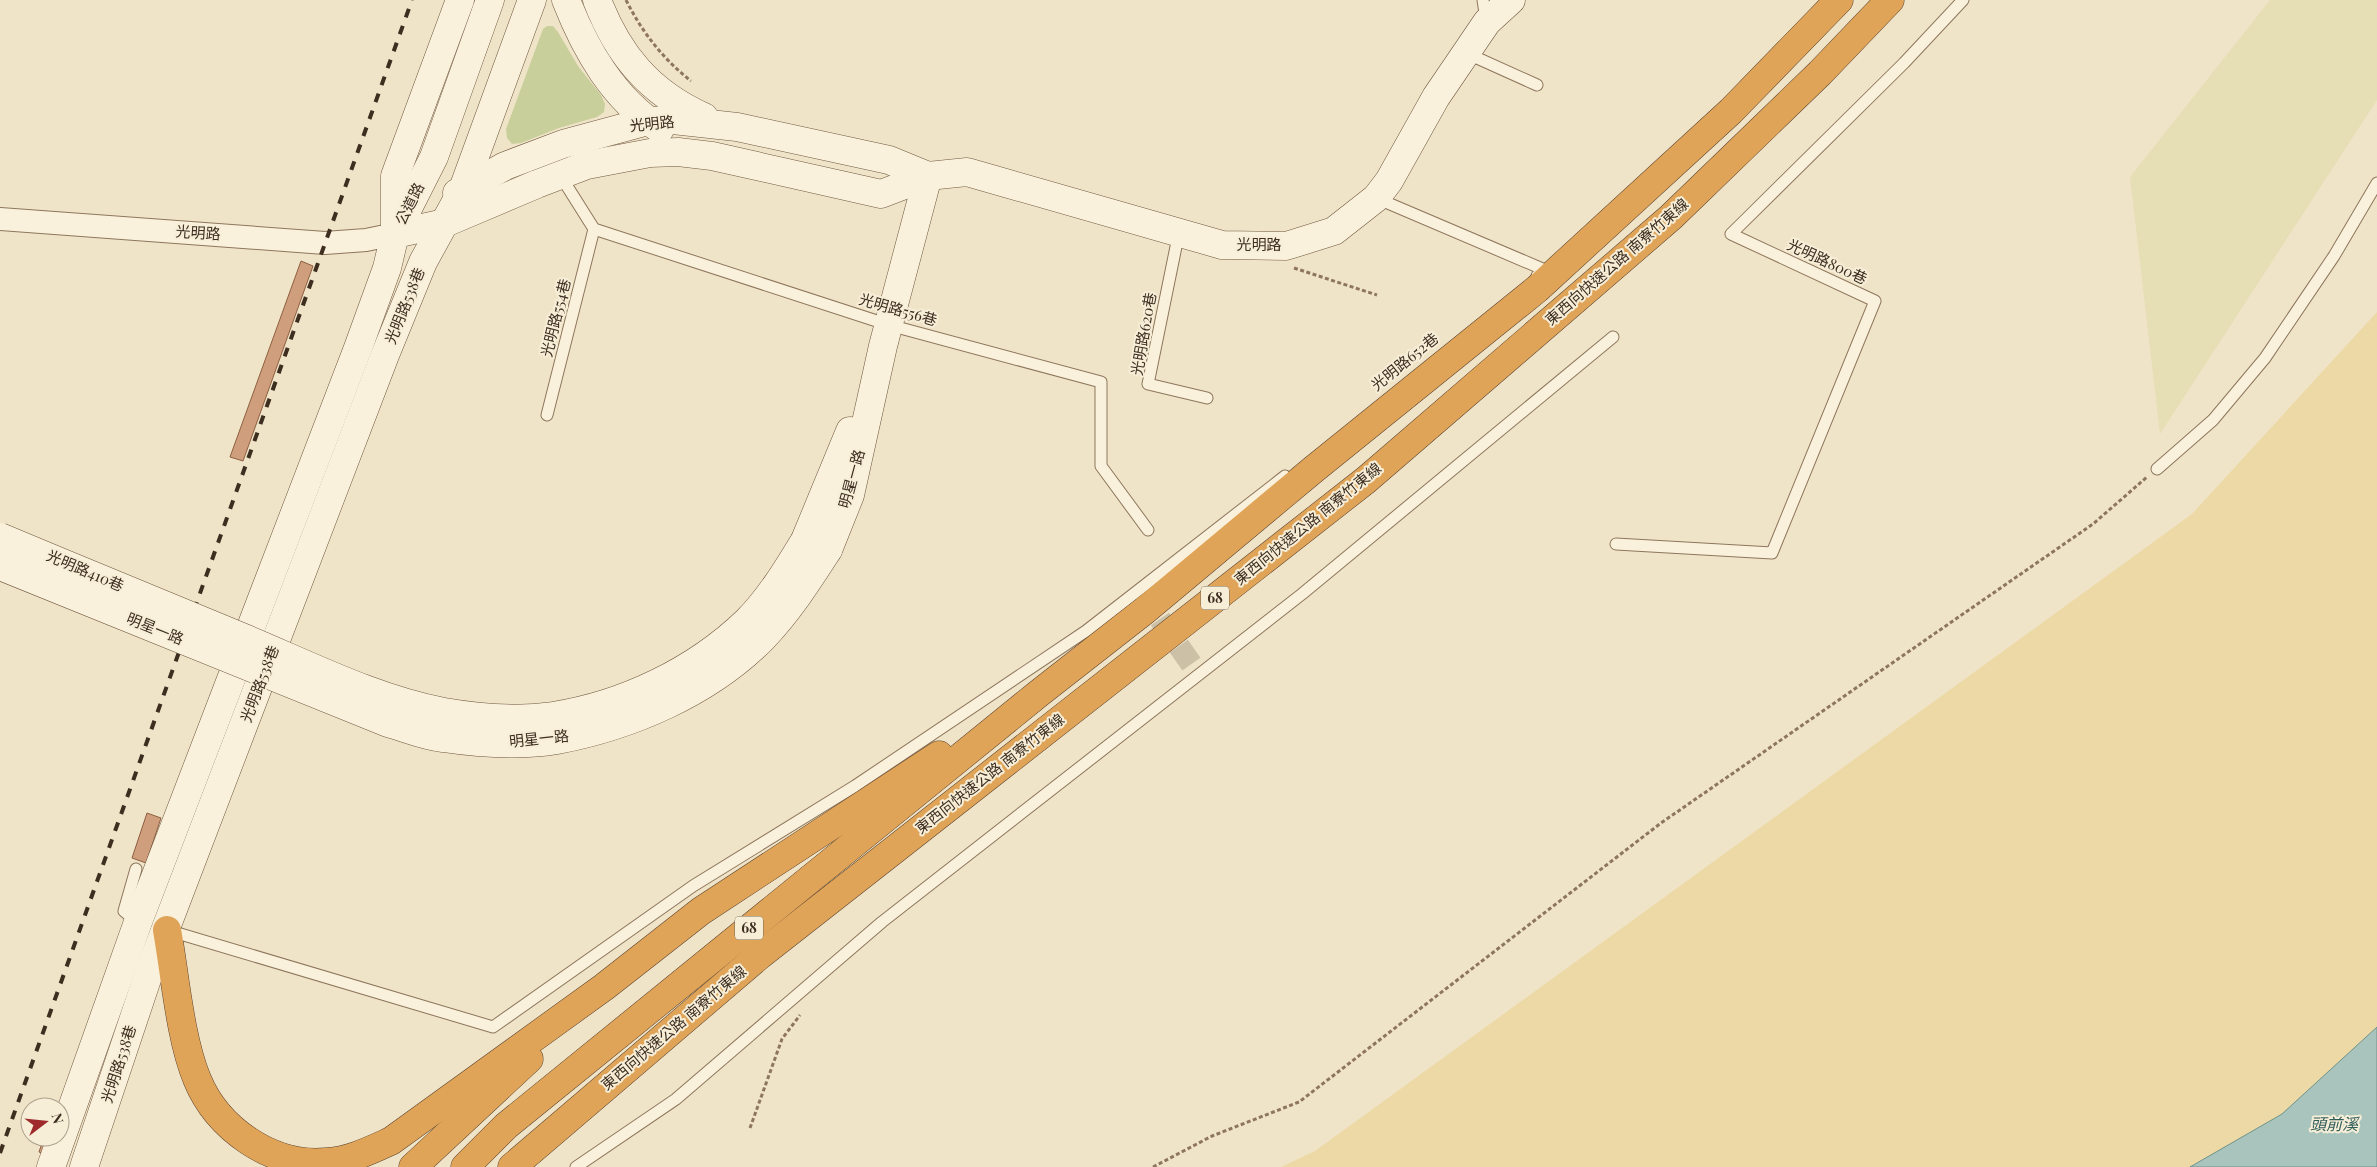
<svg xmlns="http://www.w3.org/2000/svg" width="2377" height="1167" font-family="'Playfair Display','Noto Sans TC',serif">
	<rect width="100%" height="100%" fill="#f0e4c8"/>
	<!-- farmland -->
	<polygon fill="#e6deb5" points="2270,0 2377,0 2377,100 2160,434 2130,177"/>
	<!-- green -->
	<polygon fill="#c9cf9b" points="547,26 553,26 558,32 578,66 601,95 605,104 604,112 597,117 559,128 521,143 512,144 507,138 506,129 543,29"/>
	<!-- sand -->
	<polygon fill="#ecd9a5" points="2377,312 2377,1167 1281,1167 1315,1151 2192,514"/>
	<!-- water -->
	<polygon fill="#a9c4bc" stroke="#6f938a" points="2377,1027 2377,1167 2190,1167 2282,1114"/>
	<!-- building -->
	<g fill="#cf9f7d" stroke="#8d5f41">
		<polygon points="301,261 313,266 243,461 230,457"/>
		<polygon points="147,813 161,818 146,863 132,858"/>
		<polygon points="44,1137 56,1137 50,1156 39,1152"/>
	</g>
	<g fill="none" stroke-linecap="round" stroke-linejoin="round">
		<!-- street-tunnel -->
		<polyline stroke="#ccc0a6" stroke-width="22" stroke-dasharray="22 11" stroke-linecap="butt" points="1141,592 1199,675"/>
		<!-- lane casing -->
		<g stroke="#8d765c" stroke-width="13">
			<g id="lane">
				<polyline points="1483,0 1486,20"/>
				<polyline points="1466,53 1537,85"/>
				<polyline points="560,175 594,229 889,325 1101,382 1101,466 1148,530"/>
				<polyline points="1376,198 1545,270 1537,276"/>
				<polyline points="1179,232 1148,384 1207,398"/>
				<polyline points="547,415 594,229"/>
				<polyline points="2157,469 2213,420 2265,358 2334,256 2377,183"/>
				<polyline points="1616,544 1772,553 1875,301 1731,234 1904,63 1963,0"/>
				<polyline points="136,869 124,911 137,922"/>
				<polyline points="167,930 493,1027 693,886 855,786 1086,631 1285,476"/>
				<polyline points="576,1167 676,1099 882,922 1302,594 1613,337"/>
			</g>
		</g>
		<!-- street casing -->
		<g stroke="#8d765c" stroke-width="24">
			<polyline id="street" points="0,219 325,243 366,240 395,234"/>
		</g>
		<!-- secondary casing -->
		<g stroke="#6f573f" stroke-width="29">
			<g id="secondary">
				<path d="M566,0C586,51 613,98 660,129"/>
				<path d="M597,0C618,55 650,93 704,117"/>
				<polyline points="457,193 505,166 563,144 648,121 673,120 737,127 889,160 928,176"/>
				<polyline points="395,227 395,176 460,0"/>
				<polyline points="395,234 445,223 537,184 587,165 650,153 678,152 712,156 881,194 928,176 967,172 1222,245 1286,246 1334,231 1376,198 1389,181 1436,97 1487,22 1511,0"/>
				<polyline points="805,540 850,431"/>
				<polyline points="828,550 850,495 883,346 928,176"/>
				<polyline points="51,1167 138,922 358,348 387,268 395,234 434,157 490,0"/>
				<polyline points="84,1167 151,967 385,355 423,262 463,189 532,0"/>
			</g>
		</g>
		<!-- highway casing -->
		<g stroke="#5b4430" stroke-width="29">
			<g id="highway">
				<path d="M167,930C175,975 180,1038 197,1079C217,1128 271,1167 326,1162C349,1161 371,1150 391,1141L604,987L701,911L939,755"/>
				<polyline points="413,1167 529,1059"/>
				<polyline points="465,1167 506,1126 1038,694 1144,611 1314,469 1537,289 1731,111 1839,0"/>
				<polyline points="512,1167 760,955 1366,480 1671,217 1820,73 1890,0"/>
			</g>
		</g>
		<!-- path -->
		<g stroke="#8d765c" stroke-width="3" stroke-dasharray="4 2.5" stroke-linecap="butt">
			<path d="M626,0C642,32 663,59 691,81"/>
			<polyline points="1294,268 1377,295"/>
			<polyline points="750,1128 782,1039 800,1015"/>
			<polyline points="1153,1167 1212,1136 1299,1102 1661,823 2093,524 2147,477"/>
		</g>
		<!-- lane -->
		<use href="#lane" stroke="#faf1dc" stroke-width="11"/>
		<!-- street -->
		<use href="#street" stroke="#faf1dc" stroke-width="22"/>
		<!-- secondary -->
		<use href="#secondary" stroke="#faf1dc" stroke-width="28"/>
		<!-- highway -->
		<use href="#highway" stroke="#e0a458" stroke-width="28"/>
		<!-- rail -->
		<polyline stroke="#3d2e20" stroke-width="4" stroke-dasharray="9 9" stroke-linecap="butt" points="0,1153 412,0"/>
		<!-- secondary-bridge casing -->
		<g stroke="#6f573f" stroke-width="29" stroke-linecap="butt">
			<g id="secondary-bridge">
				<path d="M0,537C81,571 162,604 244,638C309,665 375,699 444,712C479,718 519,721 553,716C624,705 695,671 747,621C770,598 788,568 805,540"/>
				<path d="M0,566L388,723C406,728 424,736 443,738C477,743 522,746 557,740C631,726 708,693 762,639C788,612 808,581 828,550"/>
			</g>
		</g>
		<!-- secondary-bridge -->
		<use href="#secondary-bridge" stroke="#faf1dc" stroke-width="28"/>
	</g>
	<g text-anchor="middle" stroke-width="4" stroke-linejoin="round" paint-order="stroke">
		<!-- shield labels -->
		<g fill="#f7eed8" stroke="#756857" stroke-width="1">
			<rect x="1201" y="586.5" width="28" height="23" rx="4"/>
			<rect x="735" y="916.5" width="28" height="23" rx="4"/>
		</g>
		<g font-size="14" font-weight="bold" fill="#3d2e20">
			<text x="1215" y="603">68</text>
			<text x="749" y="933">68</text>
		</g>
		<!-- street labels -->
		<g font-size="15" fill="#3d2e20" stroke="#f7eed8">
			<text transform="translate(652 124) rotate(-6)" y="5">光明路</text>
			<text transform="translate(410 204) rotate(-63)" y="5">公道路</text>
			<text transform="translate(198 233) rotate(4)" y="5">光明路</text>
			<text x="1259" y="250">光明路</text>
			<text transform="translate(1617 262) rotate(-41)" y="5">東西向快速公路 南寮竹東線</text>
			<text transform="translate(1827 262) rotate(25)" y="5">光明路800巷</text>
			<text transform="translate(405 306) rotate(-68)" y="5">光明路538巷</text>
			<text transform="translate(898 310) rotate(16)" y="5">光明路556巷</text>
			<text transform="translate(556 318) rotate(-76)" y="5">光明路554巷</text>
			<text transform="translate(1144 334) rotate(-80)" y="5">光明路620巷</text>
			<text transform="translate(1405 362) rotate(-39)" y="5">光明路652巷</text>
			<text transform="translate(852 479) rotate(-75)" y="5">明星一路</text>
			<text transform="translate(1308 524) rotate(-39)" y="5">東西向快速公路 南寮竹東線</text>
			<text transform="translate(85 571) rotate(23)" y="5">光明路410巷</text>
			<text transform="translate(155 629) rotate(22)" y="5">明星一路</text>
			<text transform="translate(260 684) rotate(-69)" y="5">光明路538巷</text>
			<text transform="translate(539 739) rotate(-6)" y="5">明星一路</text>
			<text transform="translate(990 774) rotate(-38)" y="5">東西向快速公路 南寮竹東線</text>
			<text transform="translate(674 1028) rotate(-40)" y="5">東西向快速公路 南寮竹東線</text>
			<text transform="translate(119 1064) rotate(-72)" y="5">光明路538巷</text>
		</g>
		<!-- water labels -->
		<g font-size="16" font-style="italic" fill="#2f5d5a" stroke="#f7eed8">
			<text x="2334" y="1130">頭前溪</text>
		</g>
	</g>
	<!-- north arrow -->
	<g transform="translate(45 1122) rotate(74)"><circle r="24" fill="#f7eed8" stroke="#ada18e"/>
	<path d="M0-4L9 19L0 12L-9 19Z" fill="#9e2a2b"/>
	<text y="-8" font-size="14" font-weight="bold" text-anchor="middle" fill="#3d2e20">N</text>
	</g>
</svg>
